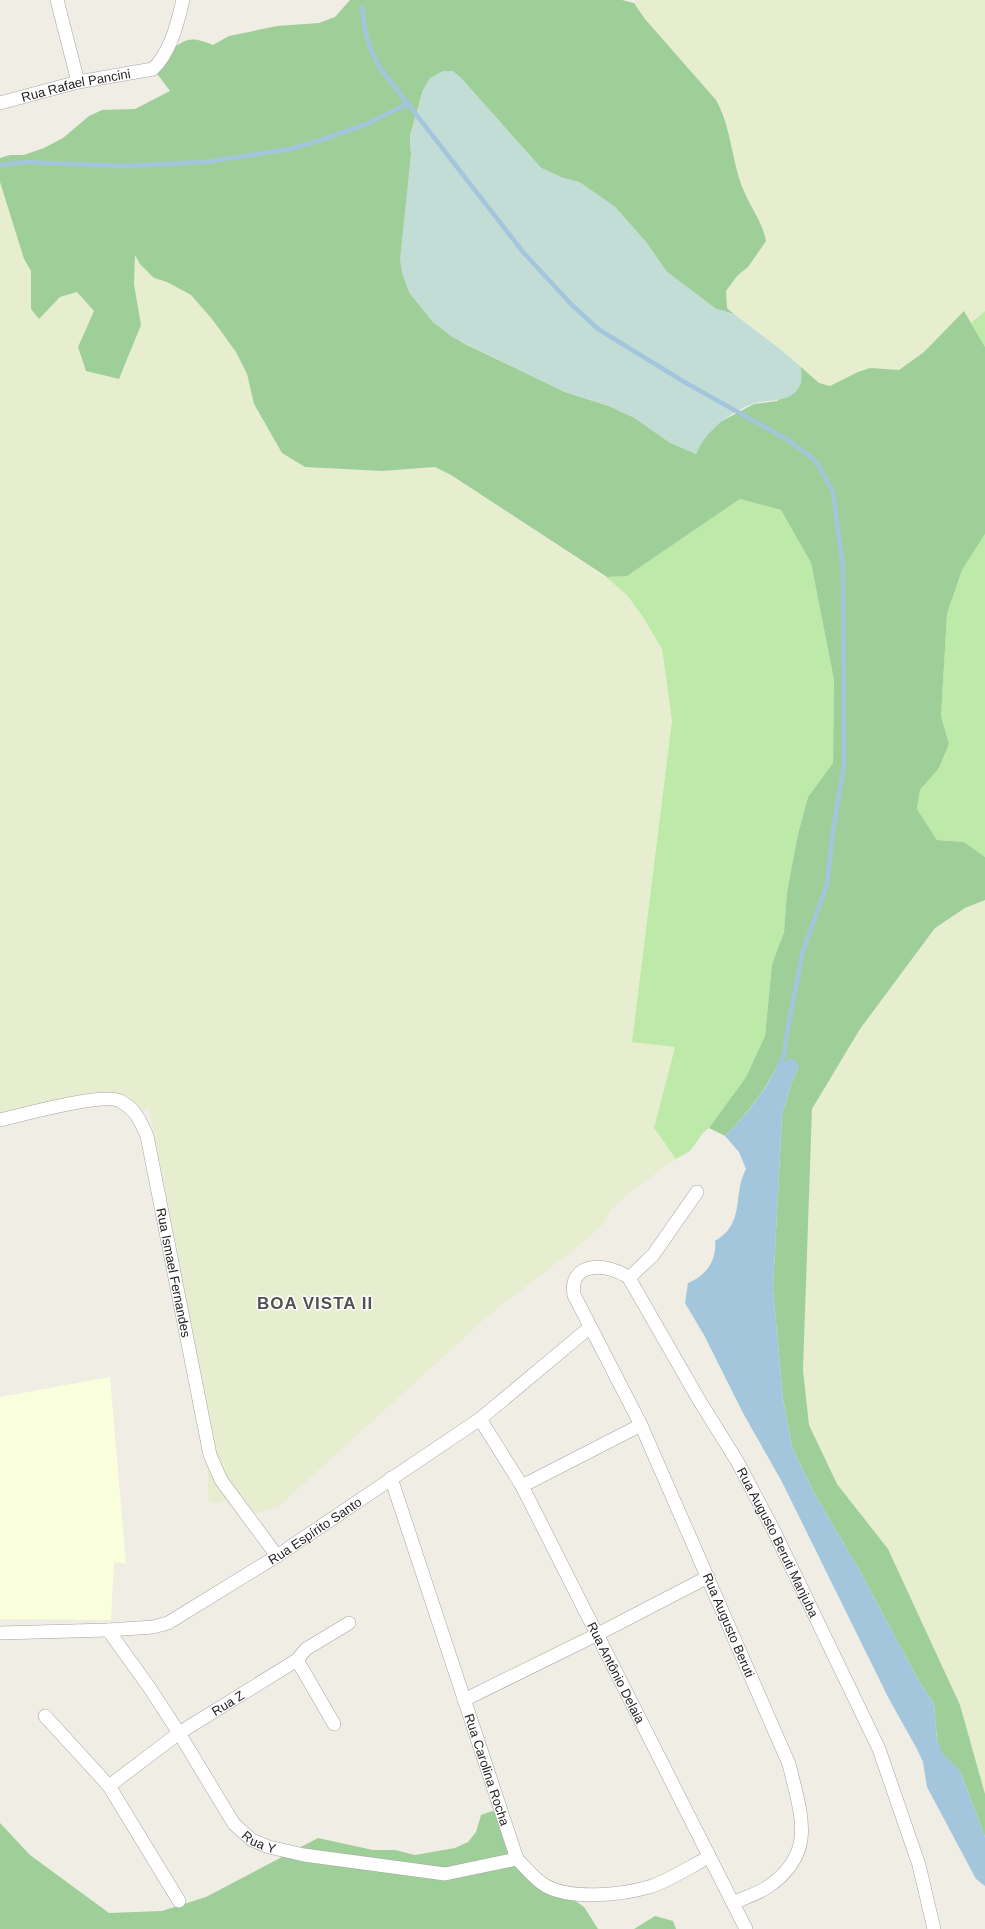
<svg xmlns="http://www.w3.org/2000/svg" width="985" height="1929" font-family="Helvetica,sans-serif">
	<rect width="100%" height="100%" fill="#efede4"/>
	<!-- education -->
	<polygon fill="#f9ffdd" points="110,1377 126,1564 114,1562 111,1620 0,1619 0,1397"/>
	<!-- farmland -->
	<g fill="#e6eecf">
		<polygon points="637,0 985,0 985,311 971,323 964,312 924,352 899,370 870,368 830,386 819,383 780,349 727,308 726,291 737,276 748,267 765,232 744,190 733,158 725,115 716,100 645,19 634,3"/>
		<polygon points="0,182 24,259 31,271 31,309 39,319 60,297 77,292 94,311 78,347 141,325 134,284 135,254 154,278 167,282 191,295 212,319 236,352 247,374 254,404 282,453 305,467 382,471 435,467 451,475 611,581 627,595 643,617 662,649 672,720 632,1042 675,1046 654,1128 676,1159 630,1192 612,1209 602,1225 585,1241 490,1314 279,1506 256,1513 229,1498 217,1503 209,1502 205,1397 149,1107 137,1115 123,1106 109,1104 0,1119"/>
		<polygon points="985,900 985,1794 960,1705 888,1549 837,1484 809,1425 803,1370 812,1109 860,1029 935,928 965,908"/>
	</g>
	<!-- grass -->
	<g fill="#beeaa9">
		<polygon points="985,311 985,347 971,323"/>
		<polygon points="740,499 781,510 811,563 834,680 833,763 808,797 798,834 787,892 784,932 772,964 765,1036 746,1077 709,1128 703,1133 690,1151 676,1159 654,1128 675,1047 632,1042 672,720 662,649 643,617 627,595 606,577 627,576"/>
		<polygon points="985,534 985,857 964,842 937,840 917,809 920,790 939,768 949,744 941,716 947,614 962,570"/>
	</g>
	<!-- forest -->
	<g fill="#9fcf98">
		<path d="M350,0H622L634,3L645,19L716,100C732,128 731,161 744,191C751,208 763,223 766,241L748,267L737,276L726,291L727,308L734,314L716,309L667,272L645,241L615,207L579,182L563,178L541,168L460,77L423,90L410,136L411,154L407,204L409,292L433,322L463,343L565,392L609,406L635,418L669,442L696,454L702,440L720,422L754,404L777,401L801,383V367L819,383L830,386L858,372L870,368L899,370L924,352L964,311L985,347V534L962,570L947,614L941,716L949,744L939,768L920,790L917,809L937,840L964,842L985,857V900L965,908L935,928L860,1029L812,1109L803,1370L809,1425L837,1484L888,1549L960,1705L985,1794V1837L960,1771L942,1754L937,1740L934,1704L917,1678L861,1573L814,1493L792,1447L783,1399L773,1289L782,1115L791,1084L799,1066L778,1064C763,1094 748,1112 725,1136L709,1128L746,1077L765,1036L772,964L784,932L787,892L798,834L808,797L833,763L834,680L811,563L781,510L740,499L627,576L607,577L451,475L435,467L382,471L305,467L282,453L254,404L247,374L236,352L212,319L191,295L167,282L154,278L140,264L135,255L134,284L141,325L119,379L86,371L78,347L94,311L77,292L60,297L39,319L31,309V271L24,259L0,182V158L10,155H24L44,148L63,138L89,116L102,110L135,109L170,91L155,71C165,58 178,36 198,40C203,41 208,43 213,45L229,36L277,26L319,23L335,17Z"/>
		<polygon points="492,1811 499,1814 527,1875 567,1895 584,1907 598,1929 0,1929 0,1823 30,1855 109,1913 162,1911 206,1897 318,1838 373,1850 395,1850 415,1855 455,1848 468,1842 476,1832 481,1815"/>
		<polygon points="655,1916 673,1921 676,1929 634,1929"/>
	</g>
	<!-- wetland -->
	<path fill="#c1ddd5" d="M443,71H453L460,77L541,168L563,178L579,182L615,207L645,241L667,272L716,309L734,314L780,349L801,367C801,372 802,379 801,383C793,405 768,398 752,404C727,414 707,430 696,454L669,442L635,418L609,406L565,392L452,337L433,322L409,292L402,273L400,259L411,154L410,137L423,90L430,78Z"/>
	<!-- water -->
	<path fill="#a4c6dd" d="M793,1058L799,1066L791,1084L782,1115L773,1289L783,1399L792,1447L814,1493L861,1573L917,1678L934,1704L937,1740L943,1754L960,1771L985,1837V1886L976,1879L927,1787L923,1762L917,1749L889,1699L782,1482L743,1413L704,1335L685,1303L688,1283C705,1276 717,1262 715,1241C746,1223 732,1195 746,1169L739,1152L725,1136C749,1111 763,1095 778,1064Z"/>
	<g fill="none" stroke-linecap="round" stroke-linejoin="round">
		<!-- stream -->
		<g stroke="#a4c6dd" stroke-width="4.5">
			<path d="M362,8C365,34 367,44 380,68L523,252L571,304L598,329L686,383L788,440L812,458L818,465L833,492L843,568L844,765L833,831L827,885L803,950L787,1032L784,1055L779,1066"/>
			<polyline points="0,165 24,162 122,166 205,162 290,149 318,141 367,124 407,104"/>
		</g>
		<!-- street casing -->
		<g stroke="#a5a5a5" stroke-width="14">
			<g id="street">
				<polyline points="57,0 78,82"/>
				<path id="s1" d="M0,103L78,82L153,69C171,51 177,25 183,0"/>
				<path id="s2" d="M0,1120C22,1115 103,1092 120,1101C135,1108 141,1122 147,1136L210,1455L221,1480L277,1556"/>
				<polyline points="629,1278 653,1255 697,1192"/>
				<path id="s3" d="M480,1419L522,1486L746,1929"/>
				<path id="s4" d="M391,1478L517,1859C526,1868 535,1880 546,1886C572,1900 621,1895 649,1887C667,1882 691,1866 709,1857"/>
				<polyline points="522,1486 641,1425"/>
				<path id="s5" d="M108,1630L149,1687L179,1733L234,1824L252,1840L269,1847L304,1855L445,1874L517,1859"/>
				<path id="s6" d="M0,1633L108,1630L153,1627L168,1623L277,1556L480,1419L589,1328"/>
				<polyline points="297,1660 334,1724"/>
				<polyline points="464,1700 596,1635 708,1577"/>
				<polyline points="45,1716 109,1786 179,1901"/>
				<path id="s7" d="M109,1786L179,1733L297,1660L306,1649L349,1623"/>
				<path id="s8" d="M733,1903C743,1898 757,1894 766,1888C818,1854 801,1815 789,1764L641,1425L574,1295C568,1260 610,1263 629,1278L699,1400L737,1461L773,1529L879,1749L919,1865L934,1929"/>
			</g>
		</g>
		<!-- street -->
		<use href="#street" stroke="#fff" stroke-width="13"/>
	</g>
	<g text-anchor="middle" stroke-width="3" stroke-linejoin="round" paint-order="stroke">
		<!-- street labels -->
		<g font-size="13" fill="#1e1e1e" stroke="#fff">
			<text dy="5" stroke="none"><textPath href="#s1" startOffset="78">Rua Rafael Pancini</textPath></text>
			<text dy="5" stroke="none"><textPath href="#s2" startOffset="307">Rua Ismael Fernandes</textPath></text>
			<text dy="5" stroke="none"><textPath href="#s6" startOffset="342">Rua Espírito Santo</textPath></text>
			<text dy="5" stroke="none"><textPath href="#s8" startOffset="1071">Rua Augusto Beruti Manjuba</textPath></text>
			<text transform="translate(729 1625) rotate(67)" y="5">Rua Augusto Beruti</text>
			<text dy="5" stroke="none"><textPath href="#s3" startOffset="288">Rua Antônio Delaia</textPath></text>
			<text dy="5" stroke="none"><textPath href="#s7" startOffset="145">Rua Z</textPath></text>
			<text dy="5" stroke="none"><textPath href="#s4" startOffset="307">Rua Carolina Rocha</textPath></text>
			<text dy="5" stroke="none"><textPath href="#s5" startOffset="263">Rua Y</textPath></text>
		</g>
		<!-- district labels -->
		<g font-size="17" font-weight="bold" letter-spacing="1" fill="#515151" stroke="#fff">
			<text x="315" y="1309">BOA VISTA II</text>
		</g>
	</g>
</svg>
